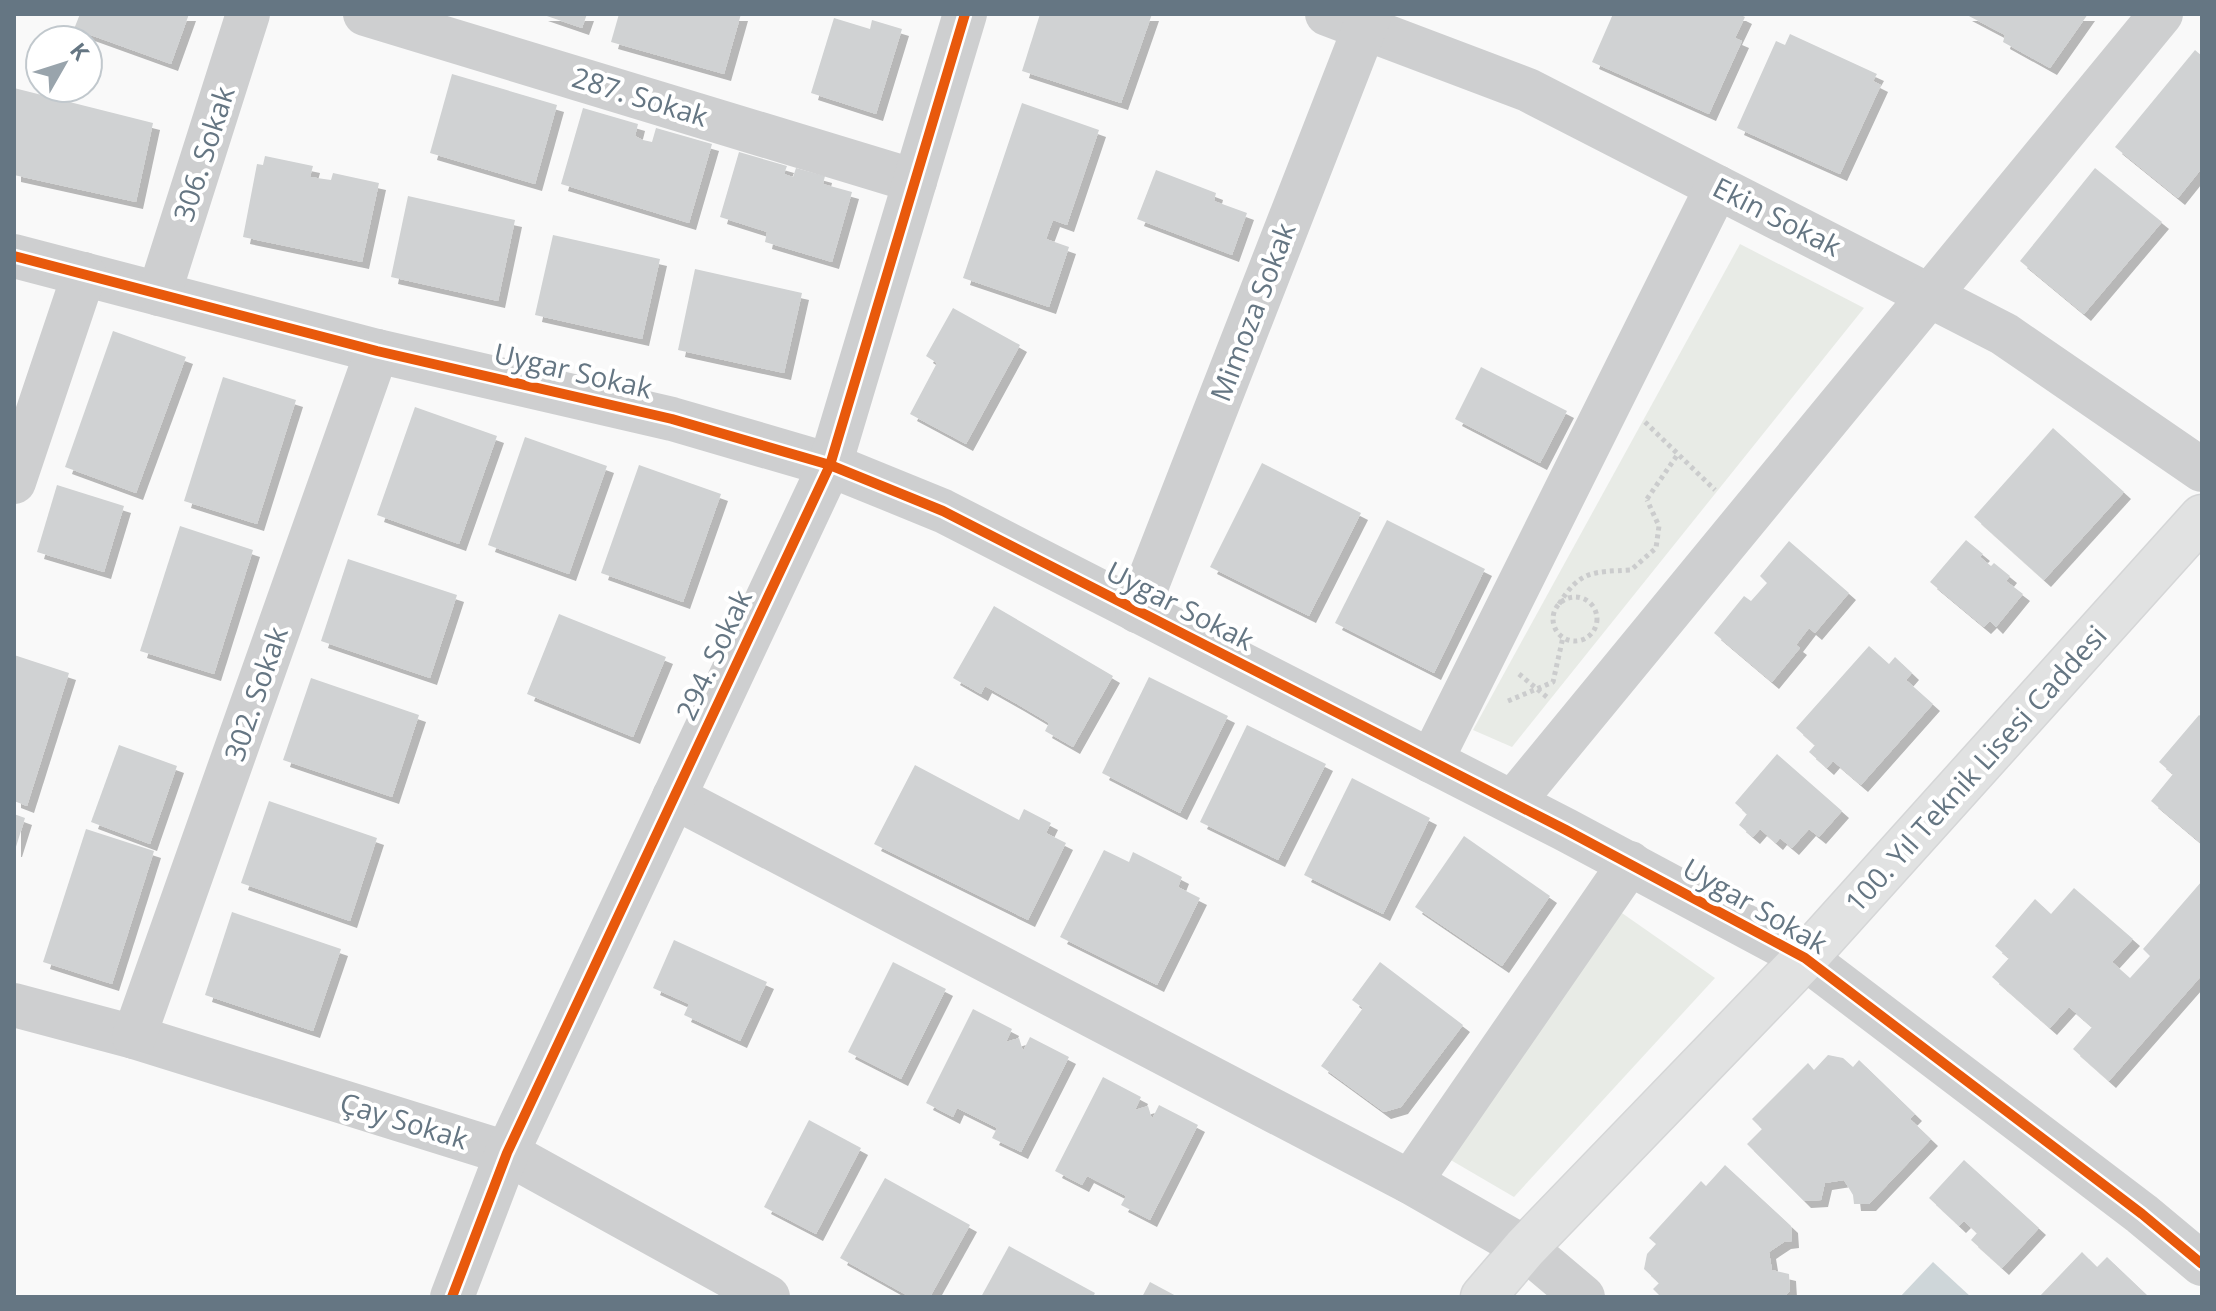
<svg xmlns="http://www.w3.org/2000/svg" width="2216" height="1311" font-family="'Open Sans',sans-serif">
	<defs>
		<filter id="shadow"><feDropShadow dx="7" dy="7" stdDeviation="0" flood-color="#0004"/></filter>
	</defs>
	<rect width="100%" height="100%" fill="#f9f9f9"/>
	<!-- green -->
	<g fill="#e8ebe6">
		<polygon points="1740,244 1864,308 1512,747 1473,730"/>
		<polygon points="1619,911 1715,978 1514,1197 1449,1159"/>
	</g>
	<!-- water -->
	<polygon fill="#ced6d9" points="1933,1262 1971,1297 1900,1297"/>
	<!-- building -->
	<g fill="#d0d2d3" filter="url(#shadow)">
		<polygon points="80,14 189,14 171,64 74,29"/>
		<polygon points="541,14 587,14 582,28"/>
		<polygon points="619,14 741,14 724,74 611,42"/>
		<polygon points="1040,14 1152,14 1121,103 1022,71"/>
		<polygon points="1613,14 1739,14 1745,17 1735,38 1742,41 1709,114 1592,62"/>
		<polygon points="1965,14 2088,14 2050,68 2003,42 2005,35"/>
		<polygon points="834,18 870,29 872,20 902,29 876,114 811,93"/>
		<polygon points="1790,34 1877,74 1873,81 1881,85 1840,174 1737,128 1776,41 1785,45"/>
		<polygon points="2195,50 2202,56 2202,168 2178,198 2115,147"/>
		<polygon points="452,74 557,105 535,184 430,153"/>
		<polygon points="14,88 153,123 136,202 14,175"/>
		<polygon points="1022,103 1099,130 1067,225 1053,220 1046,239 1069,247 1049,307 963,278"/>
		<polygon points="583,108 638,124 635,136 643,140 652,142 656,128 712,144 689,223 561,184"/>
		<polygon points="739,152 787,166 784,174 793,177 796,168 825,176 823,184 852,192 832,262 765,242 767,232 720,217"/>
		<polygon points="265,156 313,166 310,177 331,180 333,173 379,183 362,262 243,237 257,164 263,165"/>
		<polygon points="2095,168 2162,222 2084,314 2020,261"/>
		<polygon points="1156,170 1216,193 1214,201 1247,213 1232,255 1137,219"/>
		<polygon points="408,196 515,220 498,301 391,277"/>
		<polygon points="553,235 660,259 642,339 535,315"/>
		<polygon points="695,269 802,293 784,373 678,350"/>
		<polygon points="953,308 1020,345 966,444 910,414 937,363 926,356"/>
		<polygon points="113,331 186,357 136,493 65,467"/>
		<polygon points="1481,367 1567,411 1540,463 1455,419"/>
		<polygon points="223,377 296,400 257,524 184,501"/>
		<polygon points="415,407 497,436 459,544 377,515"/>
		<polygon points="2053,428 2124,492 2044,580 1974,517"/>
		<polygon points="525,437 607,466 569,574 488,545"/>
		<polygon points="1262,463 1361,513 1309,616 1210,567"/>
		<polygon points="639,465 721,494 683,602 601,573"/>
		<polygon points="57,485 124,506 104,572 37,552"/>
		<polygon points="1387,520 1485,569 1434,673 1335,623"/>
		<polygon points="180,526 253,550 214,674 140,651"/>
		<polygon points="1966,540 1983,554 1980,557 1991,566 1994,563 2010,576 2006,581 2023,594 1996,627 1990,621 1984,627 1930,582"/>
		<polygon points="1789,541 1849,593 1815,633 1809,628 1796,645 1800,648 1772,682 1714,633 1744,596 1751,601 1767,583 1760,576"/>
		<polygon points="348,559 457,595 430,678 321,641"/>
		<polygon points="994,606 1113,676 1073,747 1045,731 1049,723 1017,704 985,686 981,694 953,678"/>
		<polygon points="559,614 666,657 633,737 527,694"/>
		<polygon points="1869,646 1889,664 1895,657 1912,673 1906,680 1933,704 1861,785 1833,761 1827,768 1809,752 1815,745 1796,728"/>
		<polygon points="14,655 69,673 27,806 14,801"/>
		<polygon points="1149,677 1228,716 1180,813 1102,773"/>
		<polygon points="311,678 419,715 392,797 283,760"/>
		<polygon points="2199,715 2202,717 2202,844 2151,801 2173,774 2159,762"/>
		<polygon points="1247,725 1326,764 1278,860 1200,822"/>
		<polygon points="119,745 177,766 150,844 91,822"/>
		<polygon points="1777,754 1842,811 1819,837 1809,829 1792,848 1780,838 1776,843 1760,829 1753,837 1739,825 1747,814 1735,803"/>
		<polygon points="915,765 1019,820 1024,809 1051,823 1046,833 1066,843 1028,920 874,844"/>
		<polygon points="1352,778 1430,818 1383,914 1304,875"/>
		<polygon points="269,801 377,838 350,921 241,883"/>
		<polygon points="14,814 25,818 15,850 14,850"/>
		<polygon points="86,829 154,851 112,984 43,962"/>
		<polygon points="1464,836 1550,896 1502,966 1415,907"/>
		<polygon points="1104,850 1129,862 1133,852 1182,877 1178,887 1200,898 1157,985 1060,937"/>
		<polygon points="2202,881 2202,975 2109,1081 2073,1049 2092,1027 2069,1007 2050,1028 1992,977 2009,958 1995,946 2035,899 2051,914 2074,888 2133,939 2112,962 2130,978 2150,956 2143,949"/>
		<polygon points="232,912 341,949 313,1031 205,995"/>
		<polygon points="674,940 767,982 740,1041 684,1015 689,1004 653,988"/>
		<polygon points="893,962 946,989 901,1079 848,1052"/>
		<polygon points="1380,962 1463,1025 1401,1107 1384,1112 1321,1066 1363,1008 1352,1000"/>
		<polygon points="973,1009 1012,1029 1006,1042 1019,1038 1023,1051 1030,1037 1069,1057 1021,1152 992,1138 997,1128 957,1108 953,1117 926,1103"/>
		<polygon points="1828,1055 1843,1058 1853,1067 1859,1060 1915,1114 1910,1119 1931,1139 1869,1204 1854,1204 1853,1195 1844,1180 1825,1183 1821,1200 1804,1201 1747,1144 1762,1129 1752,1119 1808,1063 1814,1070"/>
		<polygon points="1103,1077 1141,1097 1135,1110 1148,1106 1152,1119 1159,1105 1198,1125 1150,1220 1121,1205 1126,1196 1087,1176 1082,1185 1055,1171"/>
		<polygon points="809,1120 861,1148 816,1234 764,1207"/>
		<polygon points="1964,1160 2039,1228 2002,1268 1971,1240 1977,1233 1964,1221 1959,1226 1929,1198"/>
		<polygon points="1725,1165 1791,1226 1792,1241 1784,1242 1769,1252 1772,1270 1789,1274 1790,1291 1784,1297 1661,1297 1653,1289 1659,1283 1644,1269 1647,1254 1656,1244 1649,1238 1701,1181 1706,1186"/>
		<polygon points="885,1178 970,1225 930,1297 910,1297 840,1258"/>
		<polygon points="1009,1246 1095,1293 1093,1297 981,1297"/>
		<polygon points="2082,1252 2097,1267 2107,1257 2149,1297 2039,1297"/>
		<polygon points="1150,1282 1178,1297 1142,1297"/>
	</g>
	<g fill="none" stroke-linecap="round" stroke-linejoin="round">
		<!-- major casing -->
		<g stroke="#d5d6d7" stroke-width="47">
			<polyline id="major" points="1483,1297 1525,1248 1805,958 2202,517"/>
		</g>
		<!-- path -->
		<g stroke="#cbcccd" stroke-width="5" stroke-dasharray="4 4" stroke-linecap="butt">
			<polyline points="1645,422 1715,490"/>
			<polyline points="1647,499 1678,454"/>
			<circle cx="1575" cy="619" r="22"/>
			<path d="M1559,604C1580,570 1593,572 1631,570L1656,548L1659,526L1647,500"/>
			<polyline points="1519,674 1548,698"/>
			<polyline points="1508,701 1553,682 1563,637"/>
		</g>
		<!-- minor -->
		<g stroke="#cecfd0" stroke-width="44">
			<polyline points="365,14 915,181"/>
			<polyline points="1327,14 1528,90 2004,334 2202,470"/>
			<polyline points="14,256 377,351 672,419 830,465 943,511 1566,830 1805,958 2142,1214 2202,1264"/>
			<polyline points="159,294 248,14"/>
			<polyline points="14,482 84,274"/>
			<polyline points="1137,611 1370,14"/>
			<polyline points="1431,761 1717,187"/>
			<polyline points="674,797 1410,1182 1525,1248 1583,1297"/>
			<polyline points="1513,802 2161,14"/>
			<polyline points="14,1005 134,1037 507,1153 768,1297"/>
			<polyline points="134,1037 377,351"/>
			<polyline points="1410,1182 1630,863"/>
			<polyline points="452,1297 507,1153 830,465 965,14"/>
		</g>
		<!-- major -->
		<use href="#major" stroke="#e1e2e2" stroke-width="44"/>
		<!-- cycleway casing -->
		<g stroke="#fff" stroke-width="15">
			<g id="cycleway">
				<polyline points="14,256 377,351 672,419 830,465 943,511 1566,830 1805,958 2142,1214 2202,1264"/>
				<polyline points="452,1297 507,1153 830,465 965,14"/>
			</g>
		</g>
		<!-- cycleway -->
		<use href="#cycleway" stroke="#e8590c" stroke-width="10"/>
	</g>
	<g text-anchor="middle" stroke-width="8" stroke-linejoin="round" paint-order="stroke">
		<!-- street labels -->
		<g font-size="28" fill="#657683" stroke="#fff">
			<text transform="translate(640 97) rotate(17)" y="10">287. Sokak</text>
			<text transform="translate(204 154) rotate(-72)" y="10">306. Sokak</text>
			<text transform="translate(1777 217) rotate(27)" y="10">Ekin Sokak</text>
			<text transform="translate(1253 312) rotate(-69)" y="10">Mimoza Sokak</text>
			<text transform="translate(573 371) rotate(13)" y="10">Uygar Sokak</text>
			<text transform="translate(1180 606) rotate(27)" y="10">Uygar Sokak</text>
			<text transform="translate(714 655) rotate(-65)" y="10">294. Sokak</text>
			<text transform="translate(256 694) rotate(-71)" y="10">302. Sokak</text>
			<text transform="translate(1976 769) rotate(-48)" y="10">100. Yıl Teknik Lisesi Caddesi</text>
			<text transform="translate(1755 906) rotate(30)" y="10">Uygar Sokak</text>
			<text transform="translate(404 1121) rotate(17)" y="10">Çay Sokak</text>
		</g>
	</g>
	<!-- border -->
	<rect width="2216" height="1311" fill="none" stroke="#657683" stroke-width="32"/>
	<!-- north arrow -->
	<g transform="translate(64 64) rotate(51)"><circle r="38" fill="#ffffff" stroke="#c1c8cd" stroke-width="2"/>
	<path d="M0-6L14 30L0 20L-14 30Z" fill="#99a4ac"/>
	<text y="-12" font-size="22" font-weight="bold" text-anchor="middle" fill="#657683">K</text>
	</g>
</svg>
